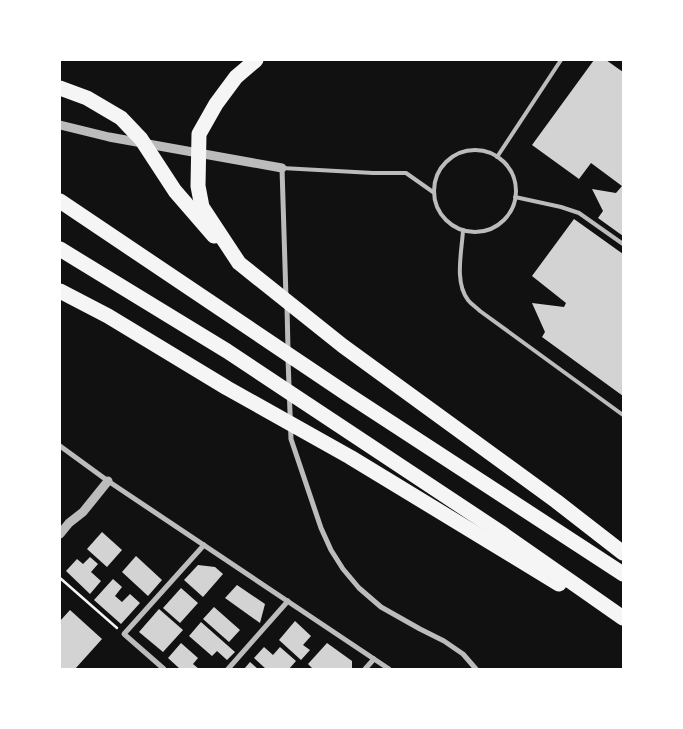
<svg xmlns="http://www.w3.org/2000/svg" width="683" height="729" font-family="Roboto,sans-serif">
	<rect width="100%" height="100%" fill="#111"/>
	<!-- building -->
	<g fill="#d3d3d3">
		<polygon points="594,60 606,60 623,72 623,236 598,218 603,211 592,189 616,193 622,186 591,163 579,179 532,145"/>
		<polygon points="574,219 623,254 623,396 542,337 545,332 532,303 564,307 566,303 532,276"/>
		<polygon points="102,532 122,550 107,567 87,549"/>
		<polygon points="136,556 162,580 148,596 122,572"/>
		<polygon points="90,557 98,564 91,572 101,581 90,594 66,571 77,559 83,564"/>
		<polygon points="198,565 215,567 223,574 203,597 184,580"/>
		<polygon points="113,579 122,587 115,596 122,602 130,594 140,603 121,624 94,600"/>
		<polygon points="237,585 265,604 260,623 225,598"/>
		<polygon points="181,588 198,603 180,623 163,608"/>
		<polygon points="214,607 240,630 229,642 203,619"/>
		<polygon points="159,609 183,630 163,652 139,632"/>
		<polygon points="70,610 102,639 75,669 60,669 60,621"/>
		<polygon points="295,621 311,636 303,645 310,650 301,660 279,640"/>
		<polygon points="201,622 235,652 227,660 217,651 212,656 189,636"/>
		<polygon points="181,643 198,658 193,664 199,669 180,669 168,658"/>
		<polygon points="327,643 352,661 352,669 313,669 308,664"/>
		<polygon points="264,647 273,655 280,647 296,661 289,669 266,669 254,658"/>
		<polygon points="250,662 258,669 244,669"/>
	</g>
	<g fill="none" stroke-linecap="round" stroke-linejoin="round">
		<!-- path -->
		<polyline stroke="#f5f5f5" stroke-width="2.5" points="60,578 117,628"/>
		<!-- service -->
		<g stroke="#bcbcbc" stroke-width="4">
			<circle cx="475" cy="191" r="41"/>
			<polyline points="497,157 561,60"/>
			<polyline points="282,168 373,173 406,173 433,192"/>
			<polyline points="515,197 561,207 579,213 623,244"/>
			<path d="M463,230C462,251 454,282 468,300C471,304 476,307 480,311L623,415"/>
		</g>
		<!-- minor -->
		<g stroke="#bcbcbc" stroke-width="5">
			<polyline points="282,168 286,298"/>
			<polyline points="287,306 288,350"/>
			<polyline points="288,359 291,439 321,528 331,550 343,569 359,588 381,607 420,629 444,641 463,654 476,669"/>
			<polyline points="60,446 108,481 389,669"/>
			<polyline points="164,669 124,634 204,545"/>
			<polyline points="228,669 288,601"/>
			<polyline points="365,669 374,659"/>
		</g>
		<!-- tertiary -->
		<g stroke="#bcbcbc" stroke-width="9">
			<polyline points="60,125 109,137 282,168"/>
			<polyline points="60,534 69,523 83,512 108,481"/>
		</g>
		<!-- motorway -->
		<g stroke="#f5f5f5" stroke-width="15">
			<polyline points="256,60 236,77 216,104 199,134 198,186 202,207 239,263 343,346 556,501 623,553"/>
			<polyline points="60,88 87,98 121,118 141,139 175,191 214,236"/>
			<polyline points="60,201 347,394 623,574"/>
			<polyline points="60,249 227,351 500,532 623,618"/>
			<polyline points="60,291 108,316 227,388 350,457 559,584"/>
		</g>
	</g>
	<!-- border -->
	<rect width="683" height="729" fill="none" stroke="#ffffff" stroke-width="122"/>
</svg>
